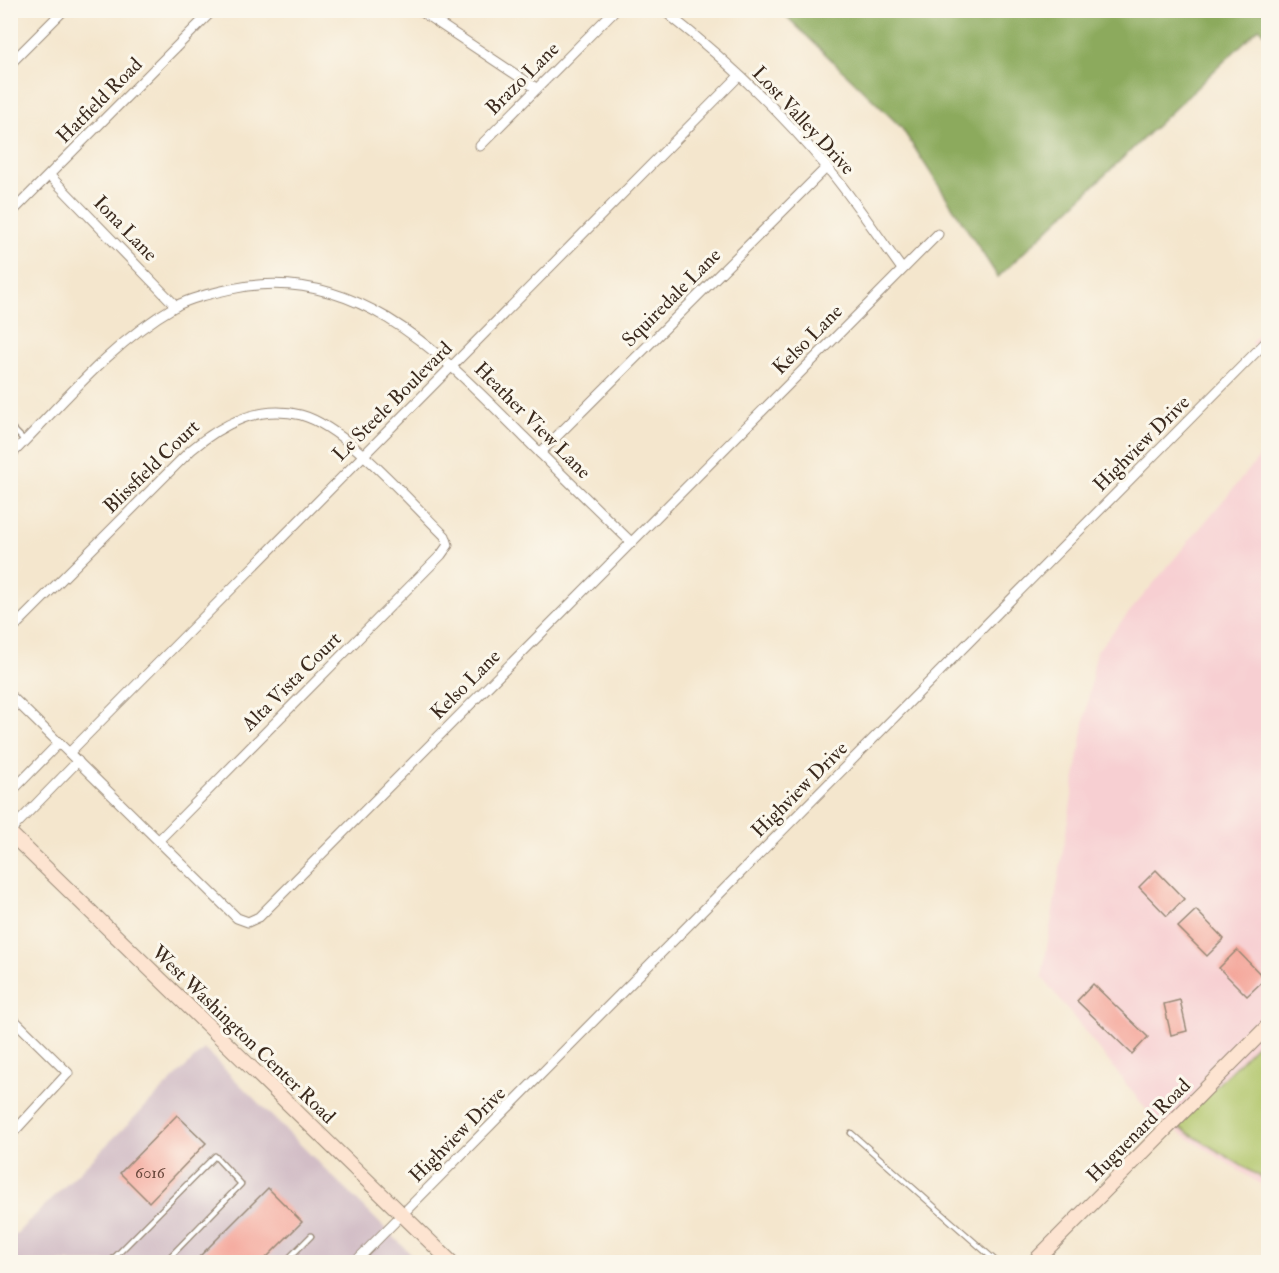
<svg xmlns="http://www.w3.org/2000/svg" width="1279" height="1273" font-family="'IM FELL Double Pica',serif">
	<rect width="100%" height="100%" fill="#fbf7ec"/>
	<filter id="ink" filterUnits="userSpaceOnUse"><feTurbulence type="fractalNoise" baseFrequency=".0167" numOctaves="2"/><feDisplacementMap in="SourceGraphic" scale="12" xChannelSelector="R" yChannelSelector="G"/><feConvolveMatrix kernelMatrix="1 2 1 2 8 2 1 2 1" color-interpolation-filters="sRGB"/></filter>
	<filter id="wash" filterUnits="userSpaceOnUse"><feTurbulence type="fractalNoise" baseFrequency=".008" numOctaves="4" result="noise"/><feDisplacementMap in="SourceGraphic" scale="24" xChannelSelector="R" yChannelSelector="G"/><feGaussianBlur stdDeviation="1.35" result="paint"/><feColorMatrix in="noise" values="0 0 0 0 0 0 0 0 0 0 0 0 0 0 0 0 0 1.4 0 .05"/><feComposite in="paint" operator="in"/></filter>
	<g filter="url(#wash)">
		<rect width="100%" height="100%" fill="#f4e6cd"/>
		<!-- built -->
		<g fill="#f7cfd2">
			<polygon points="1268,322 1268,361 1251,343"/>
			<polygon points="1268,447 1268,1189 1149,1113 1042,977 1096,652"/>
		</g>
		<!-- industrial -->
		<polygon fill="#d2bdc6" points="204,1049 419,1262 11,1262 11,1239"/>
		<!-- green -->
		<polygon fill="#b0c569" stroke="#767844" stroke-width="1.5" points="1268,1033 1268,1182 1177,1126"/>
		<!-- forest -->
		<polygon fill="#8caa5d" stroke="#646a3e" stroke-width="1.5" points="781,11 1268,11 1268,36 1259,28 998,277 901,127"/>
		<g id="blocks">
			<!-- building -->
			<g fill="#f4a397">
				<polygon points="1156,870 1184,899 1167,916 1139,887"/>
				<polygon points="1196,910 1224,939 1207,956 1178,927"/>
				<polygon points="1237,950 1265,979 1247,996 1219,968"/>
				<polygon points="1093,984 1148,1037 1132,1054 1077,1001"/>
				<polygon points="1180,1000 1187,1031 1171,1035 1164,1004"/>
				<polygon points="177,1115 206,1143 149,1202 120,1173"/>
				<polygon points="268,1188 302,1222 262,1262 194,1262"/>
			</g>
		</g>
	</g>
	<g filter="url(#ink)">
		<use href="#blocks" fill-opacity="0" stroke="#988876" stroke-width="1.5"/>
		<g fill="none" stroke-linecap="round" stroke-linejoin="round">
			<!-- service casing -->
			<g stroke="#988876" stroke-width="7">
				<g id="service">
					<polyline points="10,426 25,441"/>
					<polyline points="851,1133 997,1262"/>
					<polyline points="110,1262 215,1156 241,1184 165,1262"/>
					<polyline points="285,1262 311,1236"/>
				</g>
			</g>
			<!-- minor casing -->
			<g stroke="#988876" stroke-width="11">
				<g id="minor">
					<polyline points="419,10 536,88"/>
					<path d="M663,10C722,56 778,109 826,166C853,198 877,235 902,269"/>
					<polyline points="10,64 64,10"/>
					<polyline points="480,146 615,10"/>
					<polyline points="50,176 176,306"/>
					<polyline points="10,214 213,10"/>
					<polyline points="540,453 827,167"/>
					<path d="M10,456C62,404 110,344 174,307C190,298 213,293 231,289C356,261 444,357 524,437C559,472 595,507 631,542"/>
					<path d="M10,631L191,450C222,424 259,404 301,415C346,427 410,502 445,536L448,545L441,555L159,840"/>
					<polyline points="10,695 237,918 248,922 259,917 938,234"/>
					<polyline points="70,752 739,76"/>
					<polyline points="10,793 59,743"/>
					<polyline points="10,831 78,761"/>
					<polyline points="10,1016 68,1073 10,1136"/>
					<polyline points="355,1262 1268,340"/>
				</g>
			</g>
			<!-- secondary casing -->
			<g stroke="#988876" stroke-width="16">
				<g id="secondary">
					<polyline points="10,833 451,1262"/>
					<polyline points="1034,1262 1268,1026"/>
				</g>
			</g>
			<!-- service -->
			<use href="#service" stroke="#fff" stroke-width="4.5"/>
			<!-- minor -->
			<use href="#minor" stroke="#fff" stroke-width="9"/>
			<!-- secondary -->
			<use href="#secondary" stroke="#fde4d1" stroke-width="14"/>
		</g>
	</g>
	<g text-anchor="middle" stroke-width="6" stroke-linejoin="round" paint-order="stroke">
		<!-- number labels -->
		<g font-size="16" fill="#69483c">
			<text x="150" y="1178">6016</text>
		</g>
		<!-- street labels -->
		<g font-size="20" fill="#3b2a1e" stroke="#fbf7ec">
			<text transform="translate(522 78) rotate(-45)" y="7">Brazo Lane</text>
			<text transform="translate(99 100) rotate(-45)" y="7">Hatfield Road</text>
			<text transform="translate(804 120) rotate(47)" y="7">Lost Valley Drive</text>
			<text transform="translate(126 228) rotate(46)" y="7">Iona Lane</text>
			<text transform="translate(671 297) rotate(-45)" y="7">Squiredale Lane</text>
			<text transform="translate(807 339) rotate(-45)" y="7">Kelso Lane</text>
			<text transform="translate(392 401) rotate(-45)" y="7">Le Steele Boulevard</text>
			<text transform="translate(533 420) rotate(45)" y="7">Heather View Lane</text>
			<text transform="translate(1141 443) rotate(-45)" y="7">Highview Drive</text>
			<text transform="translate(151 466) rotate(-44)" y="7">Blissfield Court</text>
			<text transform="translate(291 681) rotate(-45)" y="7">Alta Vista Court</text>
			<text transform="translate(465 684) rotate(-45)" y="7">Kelso Lane</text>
			<text transform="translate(799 789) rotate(-45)" y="7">Highview Drive</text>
			<text transform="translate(244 1034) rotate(44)" y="7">West Washington Center Road</text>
			<text transform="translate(1138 1130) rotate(-45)" y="7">Huguenard Road</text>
			<text transform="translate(457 1134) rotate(-45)" y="7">Highview Drive</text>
		</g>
	</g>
	<!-- margin -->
	<rect width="1279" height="1273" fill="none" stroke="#fbf7ec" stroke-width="36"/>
</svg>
